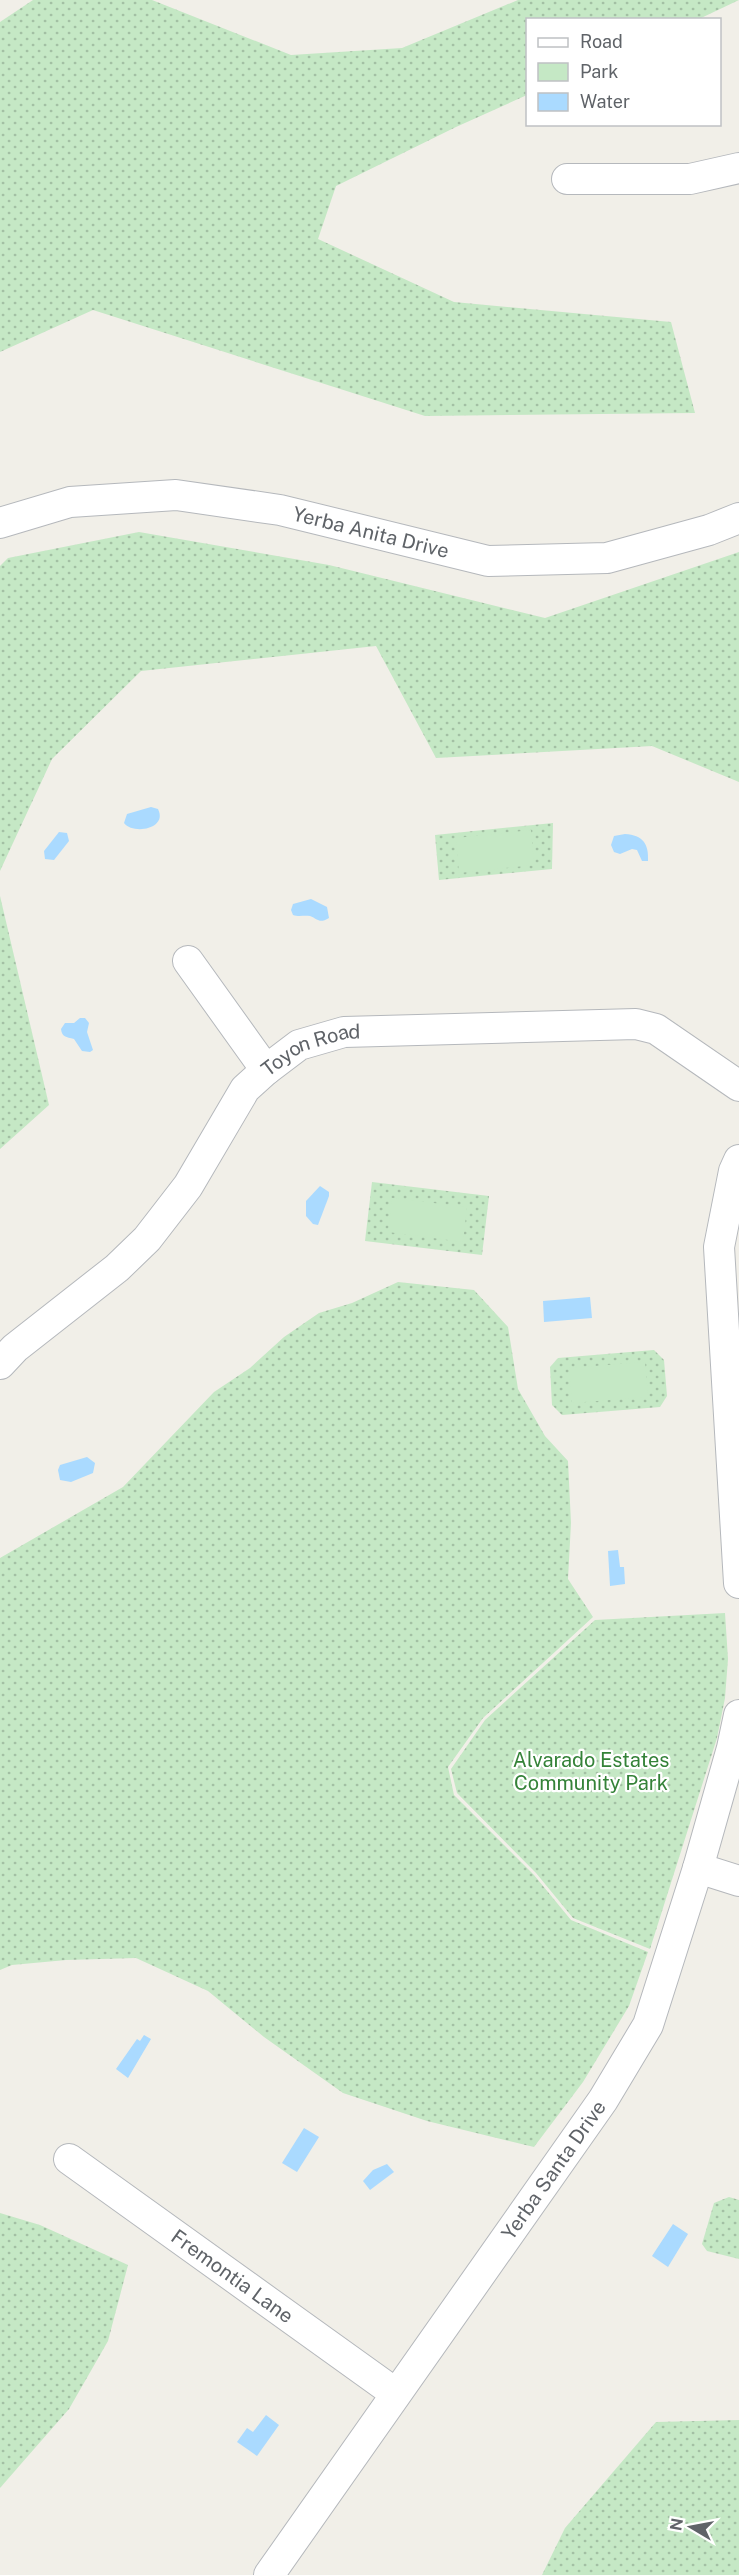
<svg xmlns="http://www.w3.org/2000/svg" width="739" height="2575" font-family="'Public Sans',sans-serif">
	<defs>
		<pattern id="green-dots" width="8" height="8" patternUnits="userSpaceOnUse" patternTransform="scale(1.5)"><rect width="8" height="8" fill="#c5e8c5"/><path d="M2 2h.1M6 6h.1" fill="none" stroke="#a3c0a4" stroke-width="1.8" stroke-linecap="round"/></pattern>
	</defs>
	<rect width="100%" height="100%" fill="#f1efe8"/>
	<!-- green -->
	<g fill="url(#green-dots)">
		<polygon points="33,0 152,0 291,55 402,48 518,0 739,0 699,19 528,20 527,95 456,127 336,186 318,239 454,302 671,322 695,413 425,416 93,310 0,352 0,22"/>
		<polygon points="139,532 329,565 545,618 739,552 739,782 652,746 436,758 376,646 141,671 52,759 0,871 0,566 8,558"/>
		<polygon points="553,823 552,869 439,880 435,835"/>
		<polygon points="0,896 49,1105 0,1149"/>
		<polygon points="372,1182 489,1196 482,1255 365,1241"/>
		<polygon points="398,1282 474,1290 508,1327 518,1389 545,1436 568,1461 571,1523 568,1579 593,1617 483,1718 448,1767 454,1795 534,1875 571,1920 648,1952 629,2006 583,2082 534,2147 427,2121 343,2093 264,2037 208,1991 136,1958 66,1960 12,1965 0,1970 0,1558 123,1487 214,1392 250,1368 284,1337 319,1313 352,1303"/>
		<polygon points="654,1350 664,1360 667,1396 660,1407 562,1415 552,1405 550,1367 558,1358"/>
		<polygon points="725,1613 728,1659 725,1698 717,1738 650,1949 573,1918 536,1873 457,1793 451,1769 485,1720 595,1620"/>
		<polygon points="729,2197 739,2200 739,2259 707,2251 702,2244 714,2203"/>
		<polygon points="0,2213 40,2225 128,2265 108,2341 69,2409 0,2488"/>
		<polygon points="739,2420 739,2575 542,2575 565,2528 656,2422"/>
	</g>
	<!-- pitch -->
	<g fill="#c5e8c5">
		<polygon points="531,830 534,865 459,873 456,838"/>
		<polygon points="392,1198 467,1207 463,1242 388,1232"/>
		<polygon points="645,1362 648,1397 572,1403 569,1368"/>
	</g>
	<!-- water -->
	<g fill="#aadaff">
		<path d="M151,807L158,809C168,829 133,835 124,823L127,814Z"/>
		<polygon points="59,832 67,833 69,841 54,860 45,859 44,851"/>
		<path d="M625,834C643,835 649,844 648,861H642L637,850L632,849L620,854L614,852L611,845L614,836Z"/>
		<path d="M311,899L327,907L329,918C319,924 318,919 310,916C304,915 299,917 293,915L291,910L293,904Z"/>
		<path d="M80,1018H85L89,1023L87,1032L93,1050L90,1052L82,1051L74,1039C66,1037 62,1037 61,1029L65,1023H74Z"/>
		<polygon points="320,1186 329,1192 329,1196 318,1225 313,1224 306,1216 306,1201"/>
		<polygon points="590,1297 592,1318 544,1322 543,1301"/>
		<polygon points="87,1457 95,1463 93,1473 71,1482 60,1480 58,1470 60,1465"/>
		<polygon points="618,1550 620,1567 624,1567 625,1584 610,1586 608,1551"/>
		<polygon points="144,2035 151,2039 128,2078 116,2069 137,2039 140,2041"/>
		<polygon points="304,2128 319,2137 297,2172 282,2163"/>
		<polygon points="387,2164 394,2172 370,2190 363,2181 373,2170"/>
		<polygon points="673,2224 688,2234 668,2267 652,2256"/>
		<polygon points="266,2415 279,2425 257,2456 237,2442 247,2428 253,2432"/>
	</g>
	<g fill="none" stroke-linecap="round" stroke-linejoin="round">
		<!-- minor casing -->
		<g stroke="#b5b8bc" stroke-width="32">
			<g id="minor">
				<polyline points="567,179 690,179 739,168"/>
				<path id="s1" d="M0,523L70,502L176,495L280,510L488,561L607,558L709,530L739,518"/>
				<polyline points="188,961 266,1070"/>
				<polyline points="739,1160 734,1171 719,1247 739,1583"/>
				<path id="s2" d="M0,1364L15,1348L117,1268L147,1239L188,1186L245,1089L266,1070L299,1045L344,1032L636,1024L656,1029L739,1086"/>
				<polyline points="698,1868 739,1881"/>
				<path id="s3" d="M69,2159L395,2393"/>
				<path id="s4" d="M269,2575L603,2100L648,2025L698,1868L732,1748L739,1715"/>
			</g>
		</g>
		<!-- minor -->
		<use href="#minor" stroke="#fff" stroke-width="30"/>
	</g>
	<g text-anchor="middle" stroke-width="4.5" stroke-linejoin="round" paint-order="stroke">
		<!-- street labels -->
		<g font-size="20" fill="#5f6368" stroke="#fff">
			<text dy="7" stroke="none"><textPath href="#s1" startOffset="378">Yerba Anita Drive</textPath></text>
			<text dy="7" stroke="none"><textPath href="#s2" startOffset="452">Toyon Road</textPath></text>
			<text dy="7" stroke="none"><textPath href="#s4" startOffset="495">Yerba Santa Drive</textPath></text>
			<text dy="7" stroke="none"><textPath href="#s3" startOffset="201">Fremontia Lane</textPath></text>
		</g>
		<!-- park labels -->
		<g font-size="20" fill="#348238" stroke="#fff">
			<text x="591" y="1767">Alvarado Estates<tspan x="591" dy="23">Community Park</tspan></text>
		</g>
	</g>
	<!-- legend -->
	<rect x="526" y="18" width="195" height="108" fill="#ffffff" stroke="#bfc1c3" stroke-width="1.5"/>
	<rect x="538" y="38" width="30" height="9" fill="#ffffff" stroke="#bfc1c3" stroke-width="1.5"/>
	<text x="580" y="48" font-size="18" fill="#5f6368">Road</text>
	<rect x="538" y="63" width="30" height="18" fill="#c5e8c5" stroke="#bfc1c3" stroke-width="1.5"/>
	<text x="580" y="78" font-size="18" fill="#5f6368">Park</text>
	<rect x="538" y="93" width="30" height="18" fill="#aadaff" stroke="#bfc1c3" stroke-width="1.5"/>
	<text x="580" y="108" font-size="18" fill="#5f6368">Water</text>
	<!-- north arrow -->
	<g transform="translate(691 2527) rotate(280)" stroke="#ffffff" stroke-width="4.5" paint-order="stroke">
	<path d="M0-4.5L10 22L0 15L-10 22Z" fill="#5f6368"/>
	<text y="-9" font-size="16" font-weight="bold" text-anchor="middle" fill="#5f6368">N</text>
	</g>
</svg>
